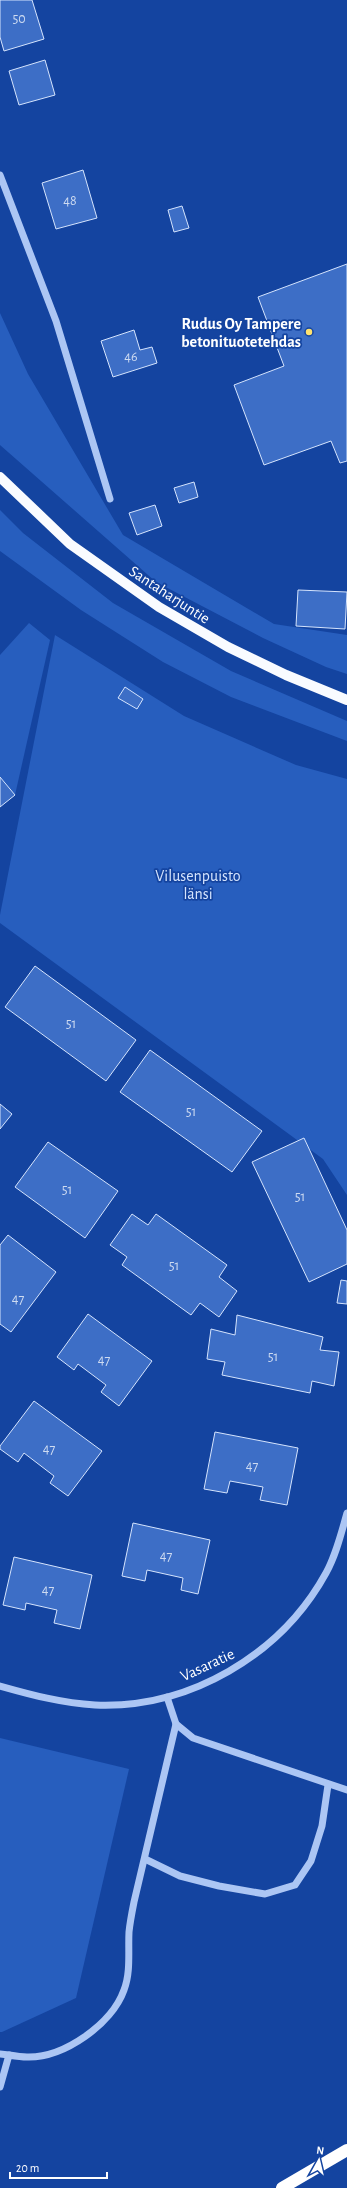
<svg xmlns="http://www.w3.org/2000/svg" width="347" height="2188" font-family="'Alegreya Sans',sans-serif">
	<rect width="100%" height="100%" fill="#1444a0"/>
	<!-- green -->
	<g fill="#275ebe">
		<polygon points="0,313 28,374 123,535 274,624 347,635 347,674 326,667 263,638 156,582 0,445"/>
		<polygon points="0,510 23,533 113,603 231,671 347,721 347,741 231,697 163,662 81,610 0,551"/>
		<polygon points="29,623 50,640 15,795 0,777 0,655"/>
		<polygon points="55,635 184,716 296,765 347,779 347,1195 323,1159 0,923 0,915"/>
		<polygon points="0,1738 129,1769 76,1998 2,2032 0,2032"/>
	</g>
	<!-- building -->
	<g fill="#3d6ec6" stroke="#d5e4fd">
		<polygon points="0,0 32,0 44,39 4,51 0,37"/>
		<polygon points="45,60 55,95 19,105 9,71"/>
		<polygon points="83,170 97,218 56,229 42,183"/>
		<polygon points="182,206 189,228 174,232 168,210"/>
		<polygon points="347,264 347,461 340,463 331,441 264,465 234,385 284,366 258,297"/>
		<polygon points="134,330 140,350 152,347 157,363 113,377 101,341"/>
		<polygon points="194,482 198,497 179,503 174,488"/>
		<polygon points="155,505 162,526 137,535 129,513"/>
		<polygon points="298,590 347,592 345,629 296,626"/>
		<polygon points="125,687 143,699 137,709 118,698"/>
		<polygon points="0,777 15,795 0,807"/>
		<polygon points="35,966 136,1040 106,1081 5,1007"/>
		<polygon points="150,1050 262,1131 232,1172 120,1092"/>
		<polygon points="0,1104 12,1114 0,1129"/>
		<polygon points="304,1138 347,1230 347,1264 309,1282 252,1162"/>
		<polygon points="48,1142 118,1191 85,1238 15,1187"/>
		<polygon points="132,1214 148,1225 156,1214 227,1265 219,1277 237,1291 219,1317 200,1303 191,1315 122,1265 127,1257 110,1245"/>
		<polygon points="8,1235 56,1272 11,1332 0,1324 0,1245"/>
		<polygon points="341,1280 347,1281 347,1304 337,1303"/>
		<polygon points="88,1314 152,1361 119,1406 101,1392 106,1385 78,1364 74,1370 57,1357"/>
		<polygon points="237,1315 323,1337 320,1350 339,1352 334,1386 312,1381 310,1393 222,1375 225,1362 207,1359 211,1329 235,1335"/>
		<polygon points="34,1401 102,1451 68,1496 50,1483 54,1476 24,1453 18,1462 0,1449 0,1446"/>
		<polygon points="215,1432 298,1448 287,1505 260,1500 263,1487 230,1481 227,1493 204,1489"/>
		<polygon points="133,1523 210,1540 198,1594 181,1590 183,1578 147,1570 145,1581 122,1576"/>
		<polygon points="14,1557 92,1575 80,1629 54,1623 57,1610 26,1603 25,1610 3,1605"/>
	</g>
	<g fill="none" stroke-linecap="round" stroke-linejoin="round">
		<!-- minor -->
		<g stroke="#acc6f4" stroke-width="7">
			<polyline points="0,175 56,321 110,499"/>
			<path d="M0,1686C32,1695 62,1703 95,1705C189,1709 281,1655 326,1573C336,1555 341,1534 347,1513"/>
			<polyline points="176,1724 193,1738 347,1790"/>
			<polyline points="145,1859 180,1876 219,1886 265,1894 295,1885 311,1861 322,1826 328,1785"/>
			<polyline points="0,2054 9,2055"/>
			<path d="M0,2087L9,2055C15,2056 21,2057 27,2057C64,2058 112,2024 124,1990C131,1972 128,1951 129,1932C130,1922 132,1912 134,1902L176,1724L167,1697"/>
		</g>
		<!-- major -->
		<polyline stroke="#f9fbff" stroke-width="10" points="0,477 70,544 159,607 228,647 286,675 347,700"/>
		<!-- highway -->
		<polyline stroke="#fff" stroke-width="12" points="282,2188 347,2150"/>
	</g>
	<!-- markers -->
	<circle fill="#ffe26f" stroke="#1444a0" stroke-width="1.5" cx="309" cy="332" r="4"/>
	<g text-anchor="middle" stroke-width="3.5" stroke-linejoin="round" paint-order="stroke">
		<!-- number labels -->
		<g font-size="14" fill="#cedbf1">
			<text x="19" y="23">50</text>
			<text x="70" y="205">48</text>
			<text x="131" y="361">46</text>
			<text x="71" y="1028">51</text>
			<text x="191" y="1116">51</text>
			<text x="67" y="1194">51</text>
			<text x="300" y="1201">51</text>
			<text x="174" y="1270">51</text>
			<text x="18" y="1303">47</text>
			<text x="273" y="1361">51</text>
			<text x="104" y="1364">47</text>
			<text x="49" y="1453">47</text>
			<text x="252" y="1470">47</text>
			<text x="166" y="1560">47</text>
			<text x="48" y="1594">47</text>
		</g>
		<!-- poi labels -->
		<g font-size="16" font-weight="bold" fill="#fff" stroke="#1444a0" text-anchor="end">
			<text x="301" y="329">Rudus Oy Tampere<tspan x="301" dy="18">betonituotetehdas</tspan></text>
		</g>
		<!-- street labels -->
		<g font-size="16" fill="#fff" stroke="#1444a0">
			<text transform="translate(170 594) rotate(33)" y="6">Santaharjuntie</text>
			<text transform="translate(207 1664) rotate(-25)" y="6">Vasaratie</text>
		</g>
		<!-- park labels -->
		<g font-size="16" fill="#d5e4fd" stroke="#1444a0">
			<text x="198" y="881">Vilusenpuisto<tspan x="198" dy="18">länsi</tspan></text>
		</g>
	</g>
	<!-- north arrow -->
	<g transform="translate(319 2160) rotate(8)" stroke="#1444a0" stroke-width="3" paint-order="stroke">
	<path d="M0-3L7 15L0 10L-7 15Z" fill="#ffffff"/>
	<text y="-6" font-size="11" font-weight="bold" text-anchor="middle" fill="#ffffff">N</text>
	</g>
	<!-- scale -->
	<path d="M10 2172v6h97v-6" fill="none" stroke="#ffffff" stroke-width="2"/>
	<text x="16" y="2172" font-size="12" fill="#ffffff" stroke="#1444a0" stroke-width="3" paint-order="stroke">20 m</text>
</svg>
